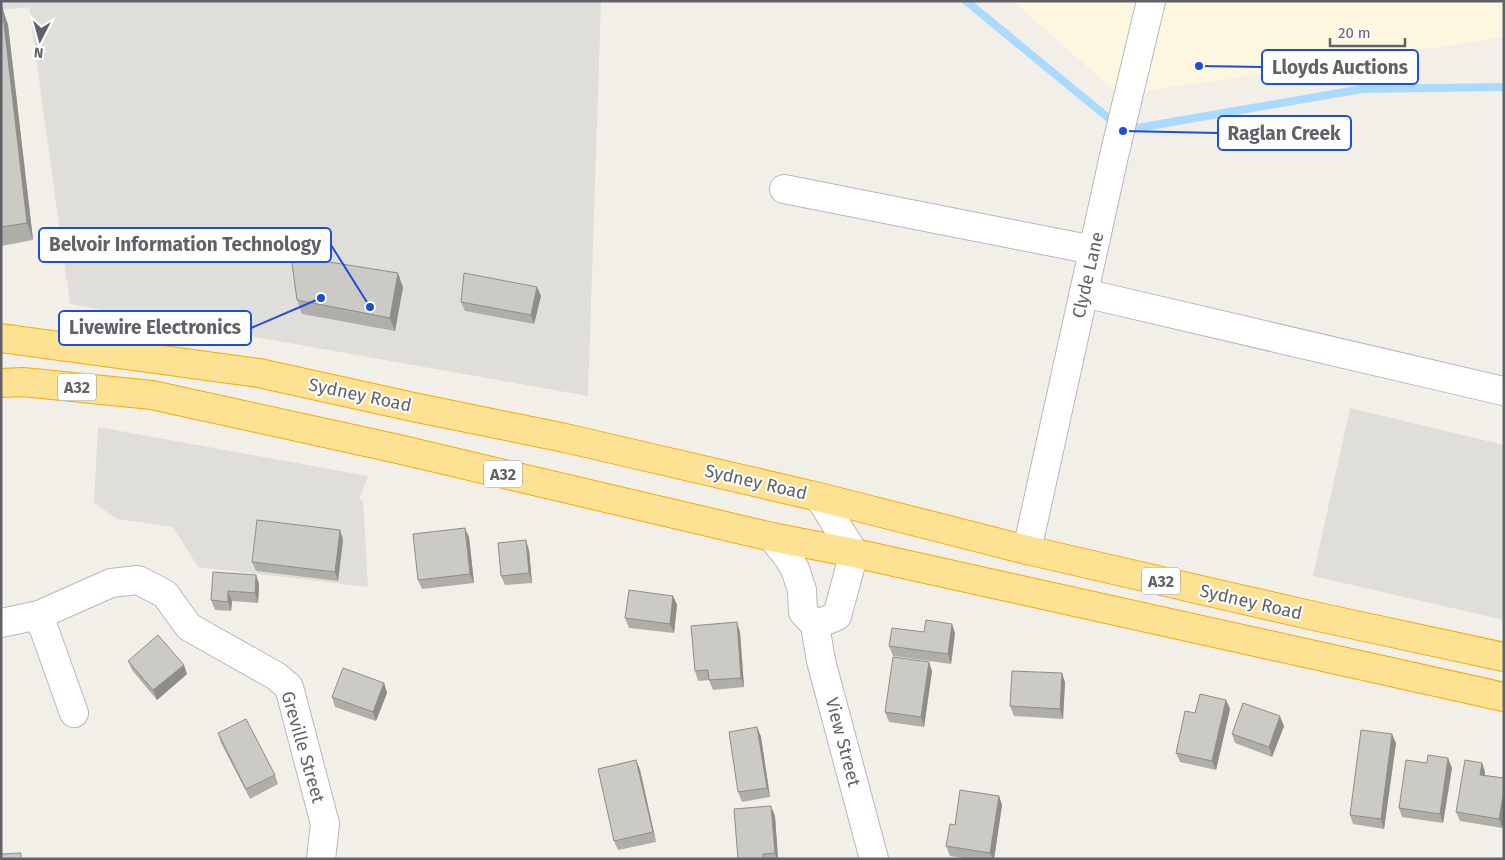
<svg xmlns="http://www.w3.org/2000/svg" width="1505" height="860" font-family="'Fira Sans',sans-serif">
	<rect width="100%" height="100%" fill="#f1efe8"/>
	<!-- commercial -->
	<polygon fill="#fef7e0" points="1013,1 1504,1 1504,37 1119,95"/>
	<!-- industrial -->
	<g fill="#e0deda">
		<polygon points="1,1 601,1 588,396 70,304 29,7 1,10"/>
		<polygon points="1350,408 1504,445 1504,620 1313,576"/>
		<polygon points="98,427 368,476 359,499 363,500 368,587 198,567 173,527 117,519 94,503"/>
	</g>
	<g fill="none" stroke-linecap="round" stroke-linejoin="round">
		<!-- stream -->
		<g stroke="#aadaff" stroke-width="8">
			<polyline points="966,1 1117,125"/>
			<polyline points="1126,130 1362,89 1504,87"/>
		</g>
		<!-- minor casing -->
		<g stroke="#b5b8bc" stroke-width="30">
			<g id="minor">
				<polyline points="784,189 1093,250"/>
				<polyline points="1084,293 1503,391"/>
				<polyline points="772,537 787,556 795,569 802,590 803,612 815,625 821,661 874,859"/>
				<polyline points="1027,550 1114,156 1151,1"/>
				<polyline points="39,615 74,713"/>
				<polyline points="1,623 39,615 111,583 138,580 165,594 189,627 276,676 289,687 325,824 321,859"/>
				<polyline points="815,625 837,616 854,553 819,497"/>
			</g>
		</g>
		<!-- highway casing -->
		<g stroke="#f9ab00" stroke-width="30">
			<g id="highway">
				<polyline points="1,338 259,373 413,407 565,438 819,497 1027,550 1323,618 1504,657"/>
				<polyline points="1,383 23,382 152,395 398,449 772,537 854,553 1504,697"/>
			</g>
		</g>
		<!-- minor -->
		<use href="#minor" stroke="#fff" stroke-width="28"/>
		<!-- highway -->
		<use href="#highway" stroke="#fde293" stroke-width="28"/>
	</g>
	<!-- wall -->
	<g fill="#afaea9">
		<polygon points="2,7 8,25 33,240 1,246 1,8"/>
		<polygon points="403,287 395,331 302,314 297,300"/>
		<polygon points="537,287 541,296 534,324 465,311 461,302"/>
		<polygon points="340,530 343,540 338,581 256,571 252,562"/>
		<polygon points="469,537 474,583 422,589 418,580"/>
		<polygon points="529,550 532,583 505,585 501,576"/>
		<polygon points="256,575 259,584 258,603 232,601 231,611 215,610 211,600"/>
		<polygon points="673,596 677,605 674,633 629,628 625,618"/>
		<polygon points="740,632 744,687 713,690 709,680 698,681 695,671"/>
		<polygon points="924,632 955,633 951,664 893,656 889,646"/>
		<polygon points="128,661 187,674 157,700 132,670"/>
		<polygon points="932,671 924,727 889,722 885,712"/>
		<polygon points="1065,682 1063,719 1014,716 1010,706"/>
		<polygon points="384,683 387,693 376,721 335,707 332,697"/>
		<polygon points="1226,700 1230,709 1216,770 1180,762 1176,753 1195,713"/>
		<polygon points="1284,726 1272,757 1235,743 1232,734"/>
		<polygon points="757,727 761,737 770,797 742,802 738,792"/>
		<polygon points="218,733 275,775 278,784 250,799 221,743"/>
		<polygon points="1396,743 1384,829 1353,824 1350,815"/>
		<polygon points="636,760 640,770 656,842 618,850 614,841"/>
		<polygon points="1482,763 1485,772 1485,775 1504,778 1504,820 1502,828 1460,821 1456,812"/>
		<polygon points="1452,768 1443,823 1402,817 1399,808"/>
		<polygon points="999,796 1002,805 994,859 970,859 950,856 946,846 955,825"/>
		<polygon points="775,816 778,859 738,859"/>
	</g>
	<!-- shaded-wall -->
	<g fill="#8f8d8a">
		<polygon points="2,7 8,25 33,240 27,223"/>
		<polygon points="398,273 403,287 395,331 390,318"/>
		<polygon points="537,287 541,296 534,324 531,315"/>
		<polygon points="465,528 469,537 474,583 470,574"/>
		<polygon points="340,530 343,540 338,581 335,572"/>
		<polygon points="526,540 529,550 532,583 529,573"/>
		<polygon points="256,575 259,584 258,603 255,593"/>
		<polygon points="228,591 232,601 231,611 228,602"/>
		<polygon points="673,596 677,605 674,633 670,624"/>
		<polygon points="737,622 740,632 744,687 741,678"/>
		<polygon points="952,624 955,633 951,664 948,654"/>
		<polygon points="929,662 932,671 924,727 921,717"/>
		<polygon points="184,665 187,674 157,700 153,690"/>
		<polygon points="1062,673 1065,682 1063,719 1060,709"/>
		<polygon points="384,683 387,693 376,721 373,712"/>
		<polygon points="1226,700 1230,709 1216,770 1212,761"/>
		<polygon points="1280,716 1284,726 1272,757 1269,747"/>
		<polygon points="757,727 761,737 770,797 767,788"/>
		<polygon points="1392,734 1396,743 1384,829 1381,819"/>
		<polygon points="1448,758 1452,768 1443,823 1440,814"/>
		<polygon points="636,760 640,770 656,842 653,832"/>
		<polygon points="1482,763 1485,772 1483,784 1480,775"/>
		<polygon points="1504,790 1504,820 1502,828 1499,819"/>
		<polygon points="999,796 1002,805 994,859 993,859 990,853"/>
		<polygon points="771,806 775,816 778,859 777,859 775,853"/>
	</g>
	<!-- building -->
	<g fill="#cccac5" stroke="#8f8d8a">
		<polygon points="2,7 27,223 1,227 1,8"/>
		<polygon points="291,256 398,273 390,318 297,300"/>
		<polygon points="464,273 537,287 531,315 461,302"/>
		<polygon points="257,520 340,530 335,572 252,562"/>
		<polygon points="465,528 470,574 418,580 413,534"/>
		<polygon points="526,540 529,573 501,576 498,543"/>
		<polygon points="213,572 256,575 255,593 228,591 228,602 211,600"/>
		<polygon points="629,590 673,596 670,624 625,618"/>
		<polygon points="926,620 952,624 948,654 889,646 892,628 924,632"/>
		<polygon points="737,622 741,678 709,680 708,670 695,671 691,626"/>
		<polygon points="158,635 184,665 153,690 128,661"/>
		<polygon points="893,657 929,662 921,717 885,712"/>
		<polygon points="343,668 384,683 373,712 332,697"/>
		<polygon points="1012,671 1062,673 1060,709 1010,706"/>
		<polygon points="1200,694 1226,700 1212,761 1176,753 1185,711 1195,713"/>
		<polygon points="1243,703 1280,716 1269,747 1232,734"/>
		<polygon points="246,719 275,775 246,789 218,733"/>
		<polygon points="757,727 767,788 738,792 729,732"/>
		<polygon points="1361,730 1392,734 1381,819 1350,815"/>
		<polygon points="1428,755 1448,758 1440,814 1399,808 1406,760 1427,763"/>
		<polygon points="636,760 653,832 614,841 598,769"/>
		<polygon points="1465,760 1482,763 1480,775 1504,778 1504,790 1499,819 1456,812"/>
		<polygon points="960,790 999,796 990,853 946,846 950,824 955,825"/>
		<polygon points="771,806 775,853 763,854 763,859 738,859 734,809"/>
		<polygon points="21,853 21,859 1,859 1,854"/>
	</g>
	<g text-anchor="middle" stroke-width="4" stroke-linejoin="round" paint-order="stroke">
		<!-- shield labels -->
		<g fill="#fff" stroke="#8f9295" stroke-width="1">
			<rect x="58" y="373.5" width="38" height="27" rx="4"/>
			<rect x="484" y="460.5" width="38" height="27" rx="4"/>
			<rect x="1142" y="567.5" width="38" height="27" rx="4"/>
		</g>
		<g font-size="16" font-weight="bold" fill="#5f6368">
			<text x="77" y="393">A32</text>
			<text x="503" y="480">A32</text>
			<text x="1161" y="587">A32</text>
		</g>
		<!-- street labels -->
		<g font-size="18" fill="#5f6368" stroke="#fff">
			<text transform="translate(1088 275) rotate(-77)" y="6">Clyde Lane</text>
			<text transform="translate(360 395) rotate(12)" y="6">Sydney Road</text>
			<text transform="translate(756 482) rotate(13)" y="6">Sydney Road</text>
			<text transform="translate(1251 602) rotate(13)" y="6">Sydney Road</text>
			<text transform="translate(843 742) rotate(75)" y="6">View Street</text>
			<text transform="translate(303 747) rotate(74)" y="6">Greville Street</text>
		</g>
	</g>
	<!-- callouts -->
	<path fill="none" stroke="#1d4ed8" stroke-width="2" d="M1199 66L1262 67M1123 131L1218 133M370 307L331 245M321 298L251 328"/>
	<g fill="#1d4ed8" stroke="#fff" stroke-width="2">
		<circle cx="1199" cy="66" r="5"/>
		<circle cx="1123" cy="131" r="5"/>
		<circle cx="370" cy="307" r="5"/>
		<circle cx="321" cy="298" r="5"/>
	</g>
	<g fill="#fff" stroke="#1d4ed8" stroke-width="2">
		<rect x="1262" y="50" width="156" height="34" rx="5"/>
		<rect x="1218" y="116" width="133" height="34" rx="5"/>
		<rect x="39" y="228" width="292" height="34" rx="5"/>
		<rect x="59" y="311" width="192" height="34" rx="5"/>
	</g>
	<g font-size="19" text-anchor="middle" font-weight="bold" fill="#5f6368">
		<text x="1340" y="74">Lloyds Auctions</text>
		<text x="1284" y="140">Raglan Creek</text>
		<text x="185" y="251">Belvoir Information Technology</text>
		<text x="155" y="334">Livewire Electronics</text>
	</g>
	<!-- border -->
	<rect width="1505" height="860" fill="none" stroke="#5f6368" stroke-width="5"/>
	<!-- north arrow -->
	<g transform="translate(40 40) rotate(186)" stroke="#ffffff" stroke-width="4" paint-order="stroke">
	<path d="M0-4L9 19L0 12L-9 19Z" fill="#5f6368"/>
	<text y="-8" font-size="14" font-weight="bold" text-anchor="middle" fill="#5f6368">N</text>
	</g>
	<!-- scale -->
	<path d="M1330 38v8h75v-8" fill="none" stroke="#5f6368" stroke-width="2.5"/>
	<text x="1338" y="38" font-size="15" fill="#5f6368" stroke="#ffffff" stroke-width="4" paint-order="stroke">20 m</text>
</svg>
